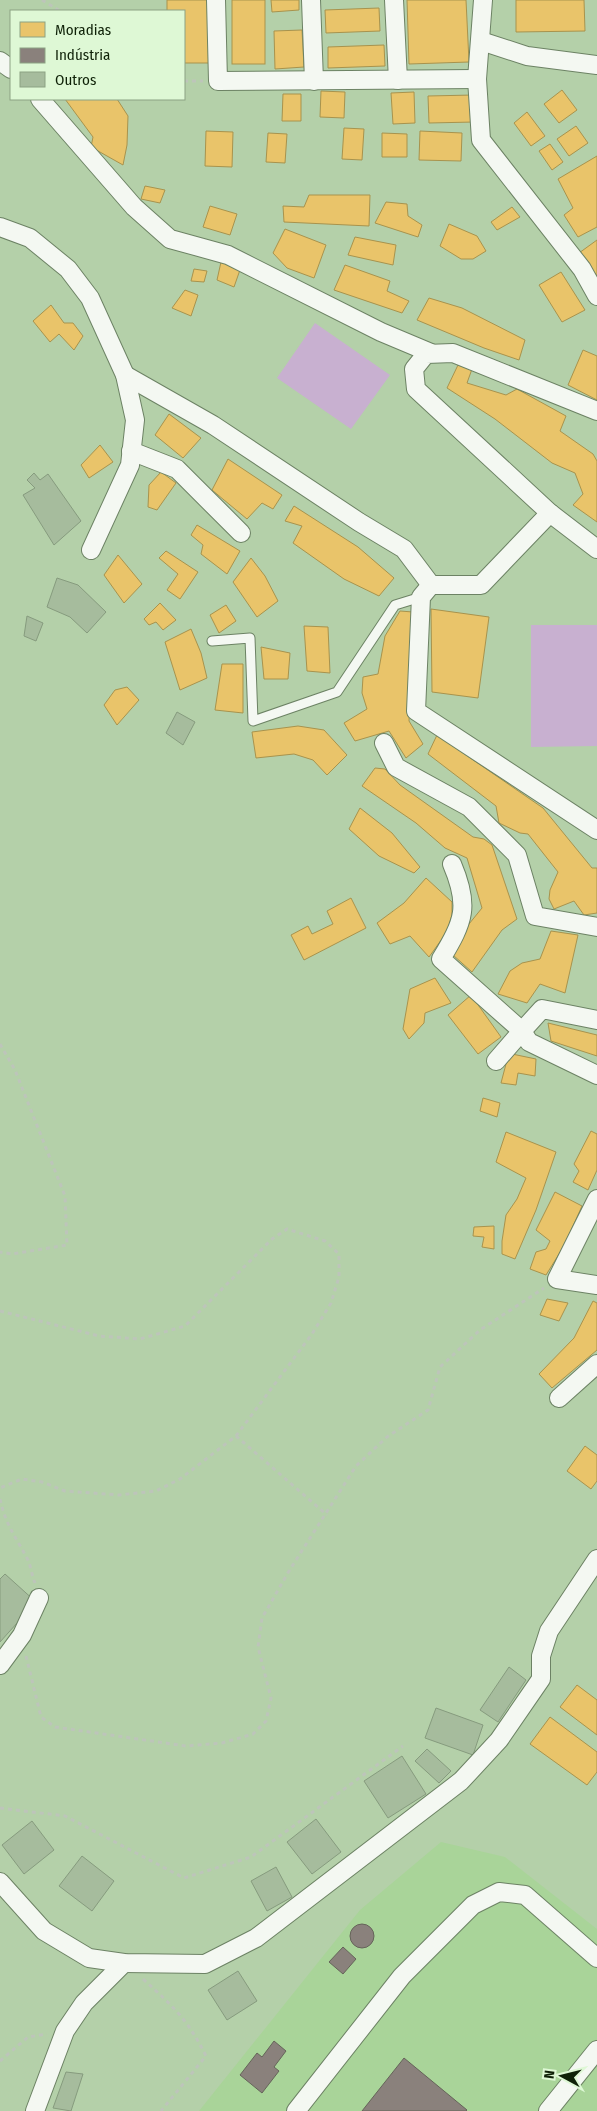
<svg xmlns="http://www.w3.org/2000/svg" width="597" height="2111" font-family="'Fira Sans Condensed',sans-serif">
	<rect width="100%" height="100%" fill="#b4d0a9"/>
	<!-- built -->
	<polygon fill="#a9d499" points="441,1842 505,1857 597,1929 597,2111 199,2111 360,1910"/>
	<!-- green -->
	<g fill="#c8b0d0">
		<polygon points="315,323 390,375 351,429 277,378"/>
		<polygon points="531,625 597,625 597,746 531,747"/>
	</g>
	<!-- homes -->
	<g fill="#e9c46a" stroke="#a8934d">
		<polygon points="167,0 208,0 209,63 184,63 184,11 167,11"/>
		<rect x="232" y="0" width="33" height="64"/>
		<polygon points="271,0 299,0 299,10 272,12"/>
		<polygon points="407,0 466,0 469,62 409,64"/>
		<polygon points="516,0 584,0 585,31 516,32"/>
		<polygon points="379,8 380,31 326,33 325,10"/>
		<polygon points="302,30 304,67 275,69 274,31"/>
		<polygon points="384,45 385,66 328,68 328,47"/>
		<polygon points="562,90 577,110 559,123 544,104"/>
		<polygon points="321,91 345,92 344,118 320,117"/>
		<polygon points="414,92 415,123 393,124 391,93"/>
		<polygon points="283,94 301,94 301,121 282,121"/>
		<polygon points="473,95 474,122 429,123 428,96"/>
		<polygon points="65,99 117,99 128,116 127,145 123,165 91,147 93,137"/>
		<polygon points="527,112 545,136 531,146 514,123"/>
		<polygon points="576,126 588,143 569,156 557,139"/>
		<polygon points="344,128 364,129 362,160 342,159"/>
		<polygon points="206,131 233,132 232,167 205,166"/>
		<polygon points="420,131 462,133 461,161 419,160"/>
		<polygon points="268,133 287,134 285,163 266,162"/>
		<polygon points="382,133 407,134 407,157 382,157"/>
		<polygon points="550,144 563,162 552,170 539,151"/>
		<polygon points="597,156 597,227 578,237 564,215 573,208 558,179"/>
		<polygon points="145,186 165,190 160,203 141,199"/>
		<polygon points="309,195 370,195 369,226 284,222 283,206 304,207"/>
		<polygon points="386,202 407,204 408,216 422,225 418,237 375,223"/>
		<polygon points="210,206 237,214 230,235 203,227"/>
		<polygon points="512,207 520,217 497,230 491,222"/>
		<polygon points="449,224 477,236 486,251 473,259 461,259 440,246"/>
		<polygon points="285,229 326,245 314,278 287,268 273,253"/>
		<polygon points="355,237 396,245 393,265 348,255"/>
		<polygon points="597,240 597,276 579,253"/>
		<polygon points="221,262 241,267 234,287 217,280"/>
		<polygon points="345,265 390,281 387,291 409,301 402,313 334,290"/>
		<polygon points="194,269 207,271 204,282 191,281"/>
		<polygon points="561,272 585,310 562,322 539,285"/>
		<polygon points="185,290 198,295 191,316 172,308"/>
		<polygon points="429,298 462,308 525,340 519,360 484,348 417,320"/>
		<polygon points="51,305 64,323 73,323 83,336 74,350 59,334 50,342 33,321"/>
		<polygon points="583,350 597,356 597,400 568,385"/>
		<polygon points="458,365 472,369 467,383 506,395 517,389 566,416 560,431 593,454 597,461 597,522 573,505 583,494 575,473 552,463 495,419 447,388"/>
		<polygon points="169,414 201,438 183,458 155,435"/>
		<polygon points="100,445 113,462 89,478 81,465"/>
		<polygon points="228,459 282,495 273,509 262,503 247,519 212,490"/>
		<polygon points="161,472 176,483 157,510 148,507 149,485"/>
		<polygon points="294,506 358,547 394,578 379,596 344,579 293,543 302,526 285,521"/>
		<polygon points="197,525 240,551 227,574 201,554 203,545 191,535"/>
		<polygon points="166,551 198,572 180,599 167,590 178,574 159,558"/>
		<polygon points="118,555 142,584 124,603 104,575"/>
		<polygon points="251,558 265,576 278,601 257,617 233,582"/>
		<polygon points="160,603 176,620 163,630 156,622 149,625 144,619"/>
		<polygon points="226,605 236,621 219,633 210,615"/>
		<polygon points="431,609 489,617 478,698 432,692"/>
		<polygon points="400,611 413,612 409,721 423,744 406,758 389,731 355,741 344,723 367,709 362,693 363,677 378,674 385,636"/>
		<polygon points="304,626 328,627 330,673 307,671"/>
		<polygon points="191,629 201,653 207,678 180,690 165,642"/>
		<polygon points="261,647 290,653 288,679 264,679"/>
		<polygon points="222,664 243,664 243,713 215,710"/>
		<polygon points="127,687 139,700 117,725 104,705 115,690"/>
		<polygon points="298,726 324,730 347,755 327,775 313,760 294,754 256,758 252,732"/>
		<polygon points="437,735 543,808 592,868 597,868 597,913 584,915 574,901 554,909 549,899 550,890 558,872 528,834 520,833 499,823 496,806 428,754"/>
		<polygon points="375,768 385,769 400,785 473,837 484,839 492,845 517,919 502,930 472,972 453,955 469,924 482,908 467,858 445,848 416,823 362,786"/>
		<polygon points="360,808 392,833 420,867 414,873 379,856 349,829"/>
		<polygon points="426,878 452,902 452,915 447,932 429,957 410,936 390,944 377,923 404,903"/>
		<polygon points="351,898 366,928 304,960 291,935 308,926 312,934 333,924 327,911"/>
		<polygon points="551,931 578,935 565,993 540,984 527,1003 498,994 510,971 522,963 540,959"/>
		<polygon points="435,978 451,1003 425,1013 424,1023 409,1039 403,1029 410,989"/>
		<polygon points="471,995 501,1037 478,1054 448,1015"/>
		<polygon points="548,1023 597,1035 597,1056 551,1041"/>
		<polygon points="512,1054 536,1059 535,1076 518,1073 516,1085 501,1083 506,1064"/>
		<polygon points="483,1098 500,1103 497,1117 480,1111"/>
		<polygon points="591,1131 597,1134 597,1170 588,1190 573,1182 579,1171 574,1164"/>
		<polygon points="506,1132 556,1152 536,1210 515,1259 502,1254 502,1241 506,1215 517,1199 526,1178 496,1162"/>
		<polygon points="555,1192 582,1206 564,1246 546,1275 530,1269 536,1252 546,1249 550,1241 536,1230"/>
		<polygon points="494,1226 494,1249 482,1247 484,1237 473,1236 474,1227"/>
		<polygon points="547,1299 568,1303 559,1321 540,1315"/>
		<polygon points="593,1301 597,1303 597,1350 552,1388 539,1374 574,1338"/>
		<polygon points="585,1446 597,1455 597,1481 591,1489 567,1471"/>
		<polygon points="577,1685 597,1700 597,1735 560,1707"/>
		<polygon points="550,1717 597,1752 597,1772 587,1785 530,1744"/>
	</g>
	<!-- industry -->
	<g fill="#8a817c" stroke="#656459">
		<circle cx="362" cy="1936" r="12"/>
		<polygon points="343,1947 356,1959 343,1974 329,1962"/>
		<polygon points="274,2041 286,2051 274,2067 279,2071 262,2093 240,2075 257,2053 262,2057"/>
		<polygon points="404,2058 467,2110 466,2111 362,2111"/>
	</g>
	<!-- building -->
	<g fill="#a6bc9d" stroke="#869b7e">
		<polygon points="34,473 40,480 48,474 81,521 54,545 23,495 35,488 27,480"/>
		<polygon points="57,578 78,585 106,612 87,633 70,617 47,607"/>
		<polygon points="27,616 43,623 36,641 24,636"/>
		<polygon points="177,712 195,722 183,745 166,733"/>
		<polygon points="5,1574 36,1602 0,1642 0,1579"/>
		<polygon points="509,1667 526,1680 498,1722 480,1710"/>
		<polygon points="436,1708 483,1725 473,1755 425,1738"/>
		<polygon points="427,1749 451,1771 439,1783 415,1761"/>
		<polygon points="402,1756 426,1794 388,1818 364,1781"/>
		<polygon points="316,1819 341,1852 312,1874 287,1842"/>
		<polygon points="32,1821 54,1850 24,1874 2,1845"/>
		<polygon points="82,1856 114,1881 92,1911 59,1886"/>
		<polygon points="276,1867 292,1897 267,1911 251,1881"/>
		<polygon points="238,1971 257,2001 227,2020 208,1990"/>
		<polygon points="66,2072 83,2074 71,2111 53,2108"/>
	</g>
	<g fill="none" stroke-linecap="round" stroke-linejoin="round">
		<!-- lane casing -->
		<g stroke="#6c8264" stroke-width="11">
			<polyline id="lane" points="212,641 250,638 253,721 337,692 395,605 421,597"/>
		</g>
		<!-- street casing -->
		<g stroke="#6c8264" stroke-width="20">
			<g id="street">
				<polyline points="216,0 218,81 477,79"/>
				<polyline points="311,0 314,81"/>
				<polyline points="394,0 398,80"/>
				<polyline points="483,0 477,79 481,140 582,269 597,296"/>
				<polyline points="481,41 527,56 597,65"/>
				<polyline points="0,61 11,69"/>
				<polyline points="40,99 134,207 170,239 228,255 381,332 431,353"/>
				<polyline points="0,227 30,238 68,269 90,298 125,375 135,420 130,465 91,550"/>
				<polyline points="125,375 213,425 359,522 404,549 431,585"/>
				<polyline points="597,411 453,353 426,354 414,369 416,389 550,513 597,549"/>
				<polyline points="131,451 177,469 241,533"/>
				<polyline points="550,513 481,585 431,585 421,597 416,711 597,830"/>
				<polyline points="384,743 396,767 469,807 517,855 535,916 597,927"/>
				<path d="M452,864C470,906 464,921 441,959L522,1031L542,1009L597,1020"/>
				<polyline points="496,1061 522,1031 529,1042 597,1075"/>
				<polyline points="597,1199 557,1279 597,1285"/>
				<polyline points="559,1398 597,1364"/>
				<polyline points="0,1665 22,1635 39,1598"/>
				<polyline points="0,1882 44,1931 89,1958 124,1963 205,1964 256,1938 461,1781 499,1740 541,1679 541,1656 549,1631 597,1559"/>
				<polyline points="35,2111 65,2031 84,2003 124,1963"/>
				<polyline points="296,2111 402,1976 473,1905 499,1892 525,1895 597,1958"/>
				<polyline points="548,2111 597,2050"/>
			</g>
		</g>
		<!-- path -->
		<g stroke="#bdc5ba" stroke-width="3" stroke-dasharray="4 4" stroke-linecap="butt">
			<polyline points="42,0 60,11"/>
			<polyline points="184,81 203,81"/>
			<polyline points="0,1044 15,1070 65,1196 67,1245 12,1254 0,1252"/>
			<polyline points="0,1311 99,1336 140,1339 185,1326 272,1239 287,1229 325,1241 339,1254 339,1277 331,1303 312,1334 236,1436 180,1479 156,1491 119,1495 65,1491 42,1482 22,1479 0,1488"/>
			<polyline points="236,1436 327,1515"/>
			<path d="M0,1499C6,1526 16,1537 28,1560C31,1567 32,1576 35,1583"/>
			<polyline points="26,1656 41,1717 55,1727 186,1746 222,1743 253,1734 266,1721 271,1698 258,1647 262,1618 289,1571 356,1466 387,1437 428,1410 440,1367 480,1330 544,1288"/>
			<polyline points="0,1808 65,1816 184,1878 251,1857 403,1746"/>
			<path d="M143,1979C173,2006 188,2020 206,2056L161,2111"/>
			<polyline points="0,2061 28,2037 47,2034"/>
		</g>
		<!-- lane -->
		<use href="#lane" stroke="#f4f8f2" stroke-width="9"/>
		<!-- street -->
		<use href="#street" stroke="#f4f8f2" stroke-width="18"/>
	</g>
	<!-- legend -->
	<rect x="10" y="10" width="175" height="90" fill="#def8d5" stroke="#8ba283"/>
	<rect x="20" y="22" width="25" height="15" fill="#e9c46a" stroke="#8ba283"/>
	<text x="55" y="35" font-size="15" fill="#0f2208">Moradias</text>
	<rect x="20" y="48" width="25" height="15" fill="#8a817c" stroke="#8ba283"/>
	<text x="55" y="60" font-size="15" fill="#0f2208">Indústria</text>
	<rect x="20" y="72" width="25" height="15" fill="#a6bc9d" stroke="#8ba283"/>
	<text x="55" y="85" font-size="15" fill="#0f2208">Outros</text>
	<!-- north arrow -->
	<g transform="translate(562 2076) rotate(277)" stroke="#def8d5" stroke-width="4" paint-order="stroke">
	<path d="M0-4L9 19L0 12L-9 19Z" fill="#0f2208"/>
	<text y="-8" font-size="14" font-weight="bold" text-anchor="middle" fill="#0f2208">N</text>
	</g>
</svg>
